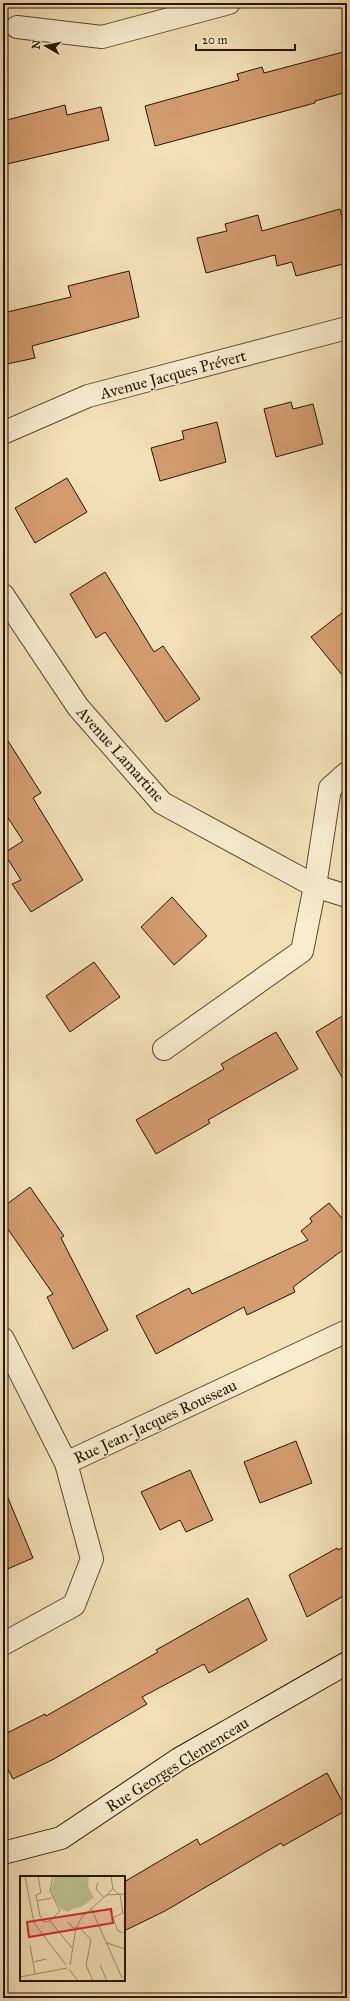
<svg xmlns="http://www.w3.org/2000/svg" width="350" height="2001" font-family="'IM FELL Great Primer',serif">
	<rect width="100%" height="100%" fill="#f4e0b6"/>
	<filter id="stains"><feTurbulence type="fractalNoise" baseFrequency=".005" numOctaves="4"/><feColorMatrix values="0 0 0 0 .2 0 0 0 0 .09 0 0 0 0 .02 0 0 0 .5 -.17"/></filter>
	<radialGradient id="worn" r=".72"><stop offset=".6" stop-color="#630" stop-opacity="0"/><stop offset="1" stop-color="#630" stop-opacity=".3"/></radialGradient>
	<!-- building -->
	<g fill="#d39c6f" stroke="#241501">
		<polygon points="347,51 347,92 315,101 315,103 155,146 145,106 239,80 237,74 262,67 264,73"/>
		<polygon points="65,105 67,115 101,107 109,140 3,165 3,121"/>
		<polygon points="340,209 347,238 347,263 296,276 292,262 277,266 275,255 206,273 197,238 227,231 225,224 258,215 262,231"/>
		<polygon points="129,271 139,317 32,346 35,358 7,364 3,347 3,313 71,297 68,286"/>
		<polygon points="291,402 293,409 313,404 323,444 276,457 264,409"/>
		<polygon points="217,422 226,462 160,481 151,448 184,439 182,431"/>
		<polygon points="67,478 87,512 35,543 15,508"/>
		<polygon points="105,572 154,652 163,646 200,699 166,722 105,632 96,638 70,594"/>
		<polygon points="347,609 347,681 311,637"/>
		<polygon points="3,733 41,793 33,798 83,880 31,912 12,884 21,880 4,853 23,841 3,810"/>
		<polygon points="172,897 207,936 174,965 141,927"/>
		<polygon points="94,962 120,997 70,1032 46,996"/>
		<polygon points="347,1013 347,1086 316,1032"/>
		<polygon points="276,1032 298,1069 208,1120 210,1123 156,1154 136,1120 224,1069 221,1064"/>
		<polygon points="30,1187 64,1236 61,1238 108,1330 73,1349 47,1297 53,1294 3,1222 3,1207"/>
		<polygon points="329,1203 347,1224 347,1247 293,1287 295,1292 247,1315 244,1307 156,1354 136,1316 189,1288 192,1294 308,1240 301,1231 312,1222 310,1218"/>
		<polygon points="296,1441 312,1483 260,1503 244,1462"/>
		<polygon points="190,1470 213,1520 186,1532 180,1520 160,1530 141,1492"/>
		<polygon points="3,1486 33,1558 3,1571"/>
		<polygon points="347,1545 347,1594 307,1617 289,1575 337,1548 338,1550"/>
		<polygon points="248,1598 267,1640 209,1673 204,1664 142,1697 147,1704 54,1759 13,1779 3,1760 3,1735 45,1714 46,1716 158,1652 156,1650"/>
		<polygon points="327,1773 347,1810 283,1846 281,1843 165,1911 124,1931 124,1882 197,1839 200,1845"/>
	</g>
	<g fill="none" stroke-linecap="round" stroke-linejoin="round">
		<!-- street casing -->
		<g stroke="#58482e" stroke-width="24">
			<g id="street">
				<polyline points="17,27 102,37 229,3"/>
				<polyline points="3,433 88,396 347,328"/>
				<polyline points="3,595 78,707 162,803 315,886 347,896"/>
				<polyline points="164,1049 302,951 315,886 330,788 347,773"/>
				<polyline points="3,1339 66,1463 347,1331"/>
				<polyline points="3,1644 74,1605 92,1559 66,1463"/>
			</g>
		</g>
		<!-- secondary casing -->
		<g stroke="#241501" stroke-width="24">
			<polyline id="secondary" points="3,1853 61,1838 179,1759 347,1663"/>
		</g>
		<!-- street -->
		<use href="#street" stroke="#f8ebd0" stroke-width="22"/>
		<!-- secondary -->
		<use href="#secondary" stroke="#f8ebd0" stroke-width="22"/>
	</g>
	<g text-anchor="middle" stroke-width="3" stroke-linejoin="round" paint-order="stroke">
		<!-- street labels -->
		<g font-size="16" fill="#241501" stroke="#f8ebd0">
			<text transform="translate(173 374) rotate(-15)" y="6">Avenue Jacques Prévert</text>
			<text transform="translate(121 754) rotate(48)" y="6">Avenue Lamartine</text>
			<text transform="translate(155 1421) rotate(-25)" y="6">Rue Jean-Jacques Rousseau</text>
			<text transform="translate(177 1764) rotate(-32)" y="6">Rue Georges Clemenceau</text>
		</g>
	</g>
	<!-- overview -->
	<g transform="translate(20 1876)">
		<rect width="105" height="105" fill="#f4e0b6"/>
		<path d="M35,0H69L68,10L74,22L61,31L54,32L48,36L41,33L33,22L31,14Z" fill="#bcc28d"/>
		<path fill="none" stroke="#a18f6e" stroke-width="1" d="M5,0L14,47L46,89M18,0L21,17L16,19L20,40L24,46L30,45M33,0L30,15L40,35L30,45L52,72M91,0L93,13M78,6L76,13L83,21M86,19L105,18M17,25L31,22M71,32L102,102M90,34L98,55L103,57M92,42L103,37M48,46L53,52H60L71,64L66,89L73,105M87,67L105,73M10,69L15,98M13,86L26,83M50,89L56,52L62,41L93,13L100,19L103,37M80,89L87,105M49,93L58,105M0,101L47,92"/>
		<path fill="#d62828" fill-opacity="0.15" stroke="#d62828" stroke-width="2" d="M91,33L93,47L9,61L7,46Z"/>
		<rect width="105" height="105" fill="none" stroke="#241501" stroke-width="2"/>
	</g>
	<!-- margin -->
	<rect width="350" height="2001" fill="none" stroke="#f4e0b6" stroke-width="16"/>
	<rect x="4" y="4" width="342" height="1993" fill="none" stroke="#241501" stroke-width="2"/>
	<rect x="8" y="8" width="334" height="1985" fill="none" stroke="#241501"/>
	<!-- north arrow -->
	<g transform="translate(46 46) rotate(279)" stroke="#f8ebd0" stroke-width="3" paint-order="stroke">
	<path d="M0-3L7 15L0 10L-7 15Z" fill="#241501"/>
	<text y="-6" font-size="11" font-weight="bold" text-anchor="middle" fill="#241501">N</text>
	</g>
	<!-- scale -->
	<path d="M196 44v6h99v-6" fill="none" stroke="#241501" stroke-width="2"/>
	<text x="202" y="44" font-size="12" fill="#241501" stroke="#f8ebd0" stroke-width="3" paint-order="stroke">20 m</text>
	<rect width="100%" height="100%" filter="url(#stains)"/>
	<rect width="100%" height="100%" fill="url(#worn)"/>
</svg>
